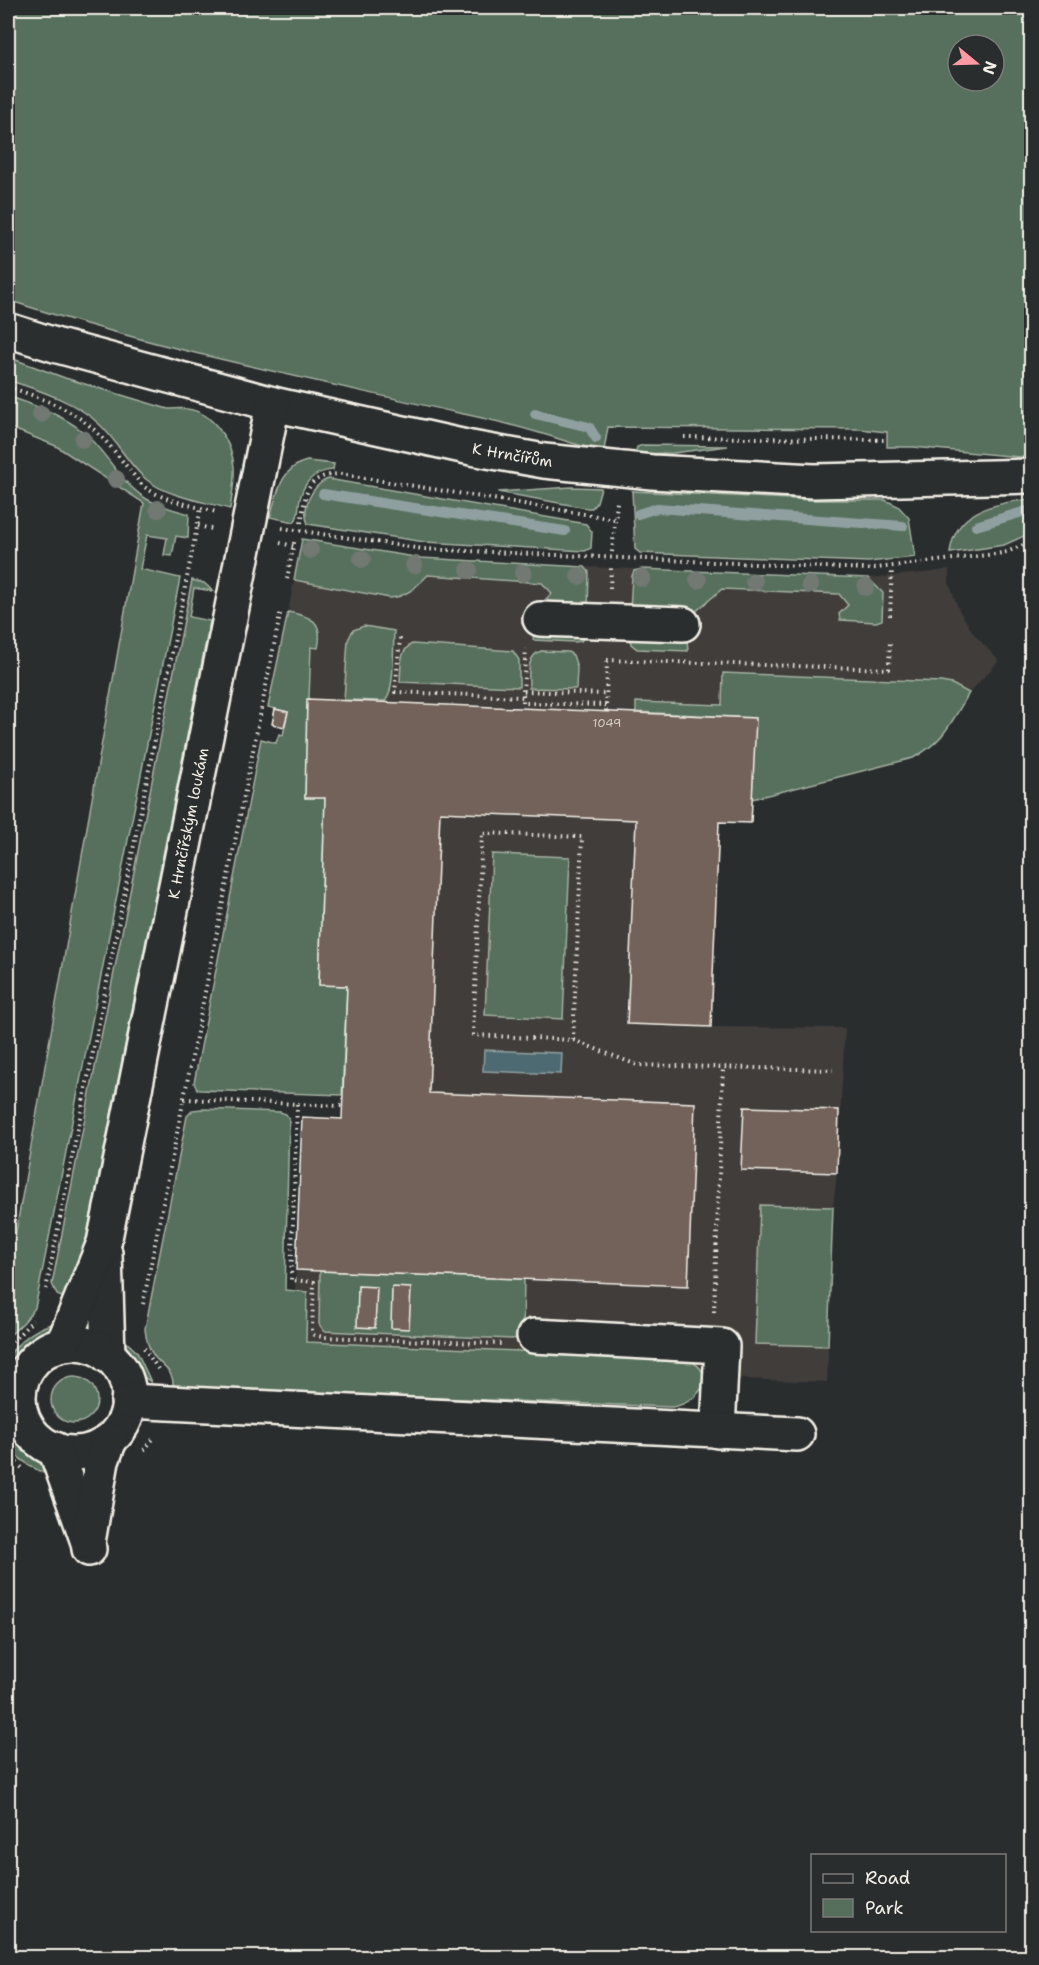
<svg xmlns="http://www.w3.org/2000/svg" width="1039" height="1965" font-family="'Shantell Sans',sans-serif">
	<rect width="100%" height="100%" fill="#2a2d2e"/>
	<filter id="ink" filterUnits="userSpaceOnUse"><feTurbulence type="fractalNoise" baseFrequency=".0167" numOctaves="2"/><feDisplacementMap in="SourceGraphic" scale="12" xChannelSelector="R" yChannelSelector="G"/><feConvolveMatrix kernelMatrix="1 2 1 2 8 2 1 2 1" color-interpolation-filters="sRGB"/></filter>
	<g filter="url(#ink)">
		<!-- built -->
		<polygon fill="#403d3b" points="302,539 421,558 585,567 868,578 933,572 949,569 949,583 959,610 974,634 999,661 969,693 942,738 926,751 913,758 752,799 719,822 711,1027 845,1028 837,1173 833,1207 827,1382 292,1363 302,1117 342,1118 347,986 319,985 325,799 305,798 311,647 288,612"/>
		<!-- green -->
		<g fill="#566f5d" stroke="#a5b0a2" stroke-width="1.5" fill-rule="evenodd">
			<path d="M8,8H1031V458L913,447H887V432L859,429L608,427L604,450C582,448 564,440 543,434C514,425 484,418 454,412C305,378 153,348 8,300ZM958,45H994V81H958Z"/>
			<path d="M8,357L65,378L168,409C175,409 181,408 187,409C213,412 232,442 234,467C235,480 232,495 230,509C206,502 166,496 147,480C128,465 117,440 99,424C75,401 38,390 8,380Z"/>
			<path d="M8,396C33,405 61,414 82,431C106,451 119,481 145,498C158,506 175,510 189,514L188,538L176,536L172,556L164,555L167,538L147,535L140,569L180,578L35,1308L24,1322L8,1337V1277L144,503L56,446L8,427Z"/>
			<polygon points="643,445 728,446 673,453 635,454 637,447"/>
			<path d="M307,461L334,464L333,470C313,471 302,484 299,504C298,511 299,517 294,522L270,517C277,494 281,467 307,461Z"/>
			<path d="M328,479L586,524L592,532L591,548L585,551L425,542L308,524C301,508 312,485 328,479Z"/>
			<polygon points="572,487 601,488 597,502 592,508 587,508 498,492"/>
			<polygon points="632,491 812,500 885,500 898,506 909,518 915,557 868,562 640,553 635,549"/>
			<path d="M1031,499V533L1004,545L950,553C955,508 996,504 1031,499Z"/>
			<path d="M302,539L421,558L585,567L589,572L588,610L537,608L552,593L542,583L428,575C417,586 407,597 390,598L294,580Z"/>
			<polygon points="642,569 868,578 883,593 882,620 876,622 840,620 839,614 848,605 839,594 722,589 694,613 630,611 632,576 634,571"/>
			<polygon points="192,580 204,583 213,591 194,588 189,617 210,621 87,1235 69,1300 57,1295 52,1284"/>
			<path d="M288,612C311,616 324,621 318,648L311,647L305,797L325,798L319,984L347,986L342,1095L200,1090L197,1089L194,1083L261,739L276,743L279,734L283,735L288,712L268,707Z"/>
			<path d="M364,626L394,631C393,646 395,692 385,701L344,700L348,640L353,630Z"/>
			<polygon points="539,630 585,636 581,641 575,642 533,640 534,634"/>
			<polygon points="630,632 687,639 688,651 637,649 631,644"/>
			<path d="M412,644L513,651L519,660V687L400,682C401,669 399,650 412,644Z"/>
			<path d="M541,651L568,652L573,655L577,667L576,689L529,688C529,675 526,656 541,651Z"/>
			<path d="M723,673L941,682L952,684L969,693C952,721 944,742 913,758L752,799L755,718L636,712V702L722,705Z"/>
			<polygon points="492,854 570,857 563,1019 485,1015"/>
			<path d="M202,1109L280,1112L286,1114L289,1119L285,1290L307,1292L306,1342L681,1358C720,1367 704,1402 672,1407L173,1388C175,1371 163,1368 154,1356C148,1348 146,1339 145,1329L187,1116L193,1110Z"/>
			<polygon points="760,1205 833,1207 828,1346 755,1344"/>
			<polygon points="320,1271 524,1279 523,1331 521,1337 512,1339 324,1331 319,1324"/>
			<path d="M61,1321C48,1340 28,1356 8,1367V1356C23,1337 37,1327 61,1321Z"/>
			<path d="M116,1332L137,1352L151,1382C128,1367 124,1358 116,1332Z"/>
			<circle cx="74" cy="1400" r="23"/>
			<path d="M8,1430L42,1460L53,1477C35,1470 20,1461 8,1447Z"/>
		</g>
		<!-- water -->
		<polygon fill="#4e6a72" stroke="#90a0a1" stroke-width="1.5" points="484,1050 562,1053 561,1074 483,1071"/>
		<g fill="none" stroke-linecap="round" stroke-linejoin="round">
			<!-- stream -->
			<g stroke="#90a0a1" stroke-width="10">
				<polyline points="535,414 589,427 596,438"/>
				<polyline points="323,494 565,531"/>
				<polyline points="638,514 657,508 903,526"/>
				<polyline points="976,526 1026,511"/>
			</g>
		</g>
		<!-- building -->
		<g fill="#72625a" stroke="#f4f1e8" stroke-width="1.5">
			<polygon points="307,699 756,718 751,823 719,822 711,1027 627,1024 636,820 440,812 429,1093 695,1103 688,1286 296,1270 302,1117 342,1119 347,986 319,985 325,798 305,798"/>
			<polygon points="275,709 288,712 284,727 272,724"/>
			<polygon points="744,1107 839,1110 837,1173 741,1170"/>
			<polygon points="358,1286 377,1287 375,1328 357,1327"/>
			<polygon points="392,1287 411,1288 409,1329 391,1328"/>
		</g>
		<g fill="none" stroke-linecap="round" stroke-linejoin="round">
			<!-- minor casing -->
			<g stroke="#f4f1e8" stroke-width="38">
				<g id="minor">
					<path id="s1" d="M8,330L58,346L273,404L471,448L544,461L652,472L814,481L1032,476"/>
					<polyline points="540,619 683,624"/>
					<polyline points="105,1253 108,1356"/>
					<polyline points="534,1336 722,1346 718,1431"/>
					<circle cx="74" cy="1398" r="55"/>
					<path id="s2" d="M63,1344L104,1243L273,404"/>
					<polyline points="128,1401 797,1434"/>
					<polyline points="55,1449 88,1542 89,1549"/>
					<polyline points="88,1542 102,1461 110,1440"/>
				</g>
			</g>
			<!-- path -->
			<g stroke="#f4f1e8" stroke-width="4" stroke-dasharray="1.5 4.5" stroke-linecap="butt">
				<path d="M8,387C34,395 62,405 85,422C107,439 124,464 142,485C162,501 192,505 216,512"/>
				<polyline points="684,437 887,440"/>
				<path d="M301,523C306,492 305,475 341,474L615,519"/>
				<polyline points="198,526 212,529"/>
				<polyline points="282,528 423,549 868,569 996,554 1007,552 1032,541"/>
				<polyline points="280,543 294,546"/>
				<polyline points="612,552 617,502"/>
				<polyline points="287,579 295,538"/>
				<polyline points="610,588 611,568"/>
				<polyline points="890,616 892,568"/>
				<polyline points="400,638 395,692 523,697"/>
				<polyline points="607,660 889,669 890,641"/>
				<polyline points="523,691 526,649"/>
				<polyline points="606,705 523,703 523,691 606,694"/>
				<polyline points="606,711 607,658"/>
				<polyline points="573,1040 582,837 482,833 473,1035 573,1040 637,1065 833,1070"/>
				<polyline points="184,1099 342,1106"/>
				<polyline points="297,1104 291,1280 314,1282 312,1329 314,1335 323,1337 503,1344"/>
				<polyline points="46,1289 201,507"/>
				<polyline points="143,1304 281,610"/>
				<polyline points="714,1312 723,1067"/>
				<polyline points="8,1346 33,1320"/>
				<polyline points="144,1348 158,1369"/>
				<polyline points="144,1450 154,1438"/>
				<polyline points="8,1454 25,1471"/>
			</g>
			<!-- minor -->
			<use href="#minor" stroke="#2a2d2e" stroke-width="33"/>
		</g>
		<!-- trees -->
		<g fill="#727872">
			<circle cx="41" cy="414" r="9"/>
			<circle cx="83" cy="439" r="9"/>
			<circle cx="116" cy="479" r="9"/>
			<circle cx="158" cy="509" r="9"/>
			<circle cx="310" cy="550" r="9"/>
			<circle cx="362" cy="559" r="9"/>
			<circle cx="414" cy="565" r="9"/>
			<circle cx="469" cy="570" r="9"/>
			<circle cx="523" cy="573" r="9"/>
			<circle cx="579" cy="576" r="9"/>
			<circle cx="642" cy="578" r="9"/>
			<circle cx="698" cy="580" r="9"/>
			<circle cx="754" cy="582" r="9"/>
			<circle cx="810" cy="585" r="9"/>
			<circle cx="866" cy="587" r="9"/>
		</g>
	</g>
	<g text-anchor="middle" stroke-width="4.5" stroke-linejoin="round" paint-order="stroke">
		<!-- number labels -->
		<g font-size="12" fill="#d4cdc4">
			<text x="607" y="727">1049</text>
		</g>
		<!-- street labels -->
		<g font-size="15" fill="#f4f1e8" stroke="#2a2d2e">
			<text dy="5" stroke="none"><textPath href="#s1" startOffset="520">K Hrnčířům</textPath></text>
			<text dy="5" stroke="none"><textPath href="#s2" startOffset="537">K Hrnčířským loukám</textPath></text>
		</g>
	</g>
	<!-- margin -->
	<rect width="1039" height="1965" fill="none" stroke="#2a2d2e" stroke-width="30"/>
	<rect x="15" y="15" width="1009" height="1935" fill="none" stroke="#f4f1e8" stroke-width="2" filter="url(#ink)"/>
	<!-- legend -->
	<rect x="811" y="1854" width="195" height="78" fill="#2a2d2e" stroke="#7b7b78" stroke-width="1.5"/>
	<rect x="823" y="1874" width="30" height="9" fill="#2a2d2e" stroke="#7b7b78" stroke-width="1.5"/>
	<text x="865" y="1884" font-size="18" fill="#f4f1e8">Road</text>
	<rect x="823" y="1899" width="30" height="18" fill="#566f5d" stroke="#7b7b78" stroke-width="1.5"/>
	<text x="865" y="1914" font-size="18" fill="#f4f1e8">Park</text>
	<!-- north arrow -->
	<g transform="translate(976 63) rotate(109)"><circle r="28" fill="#2a2d2e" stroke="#7b7b78" stroke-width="1.5"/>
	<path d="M0-4.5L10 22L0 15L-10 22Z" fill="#ff9aa2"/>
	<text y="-9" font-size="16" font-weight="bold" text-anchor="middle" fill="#f4f1e8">N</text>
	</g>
</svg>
